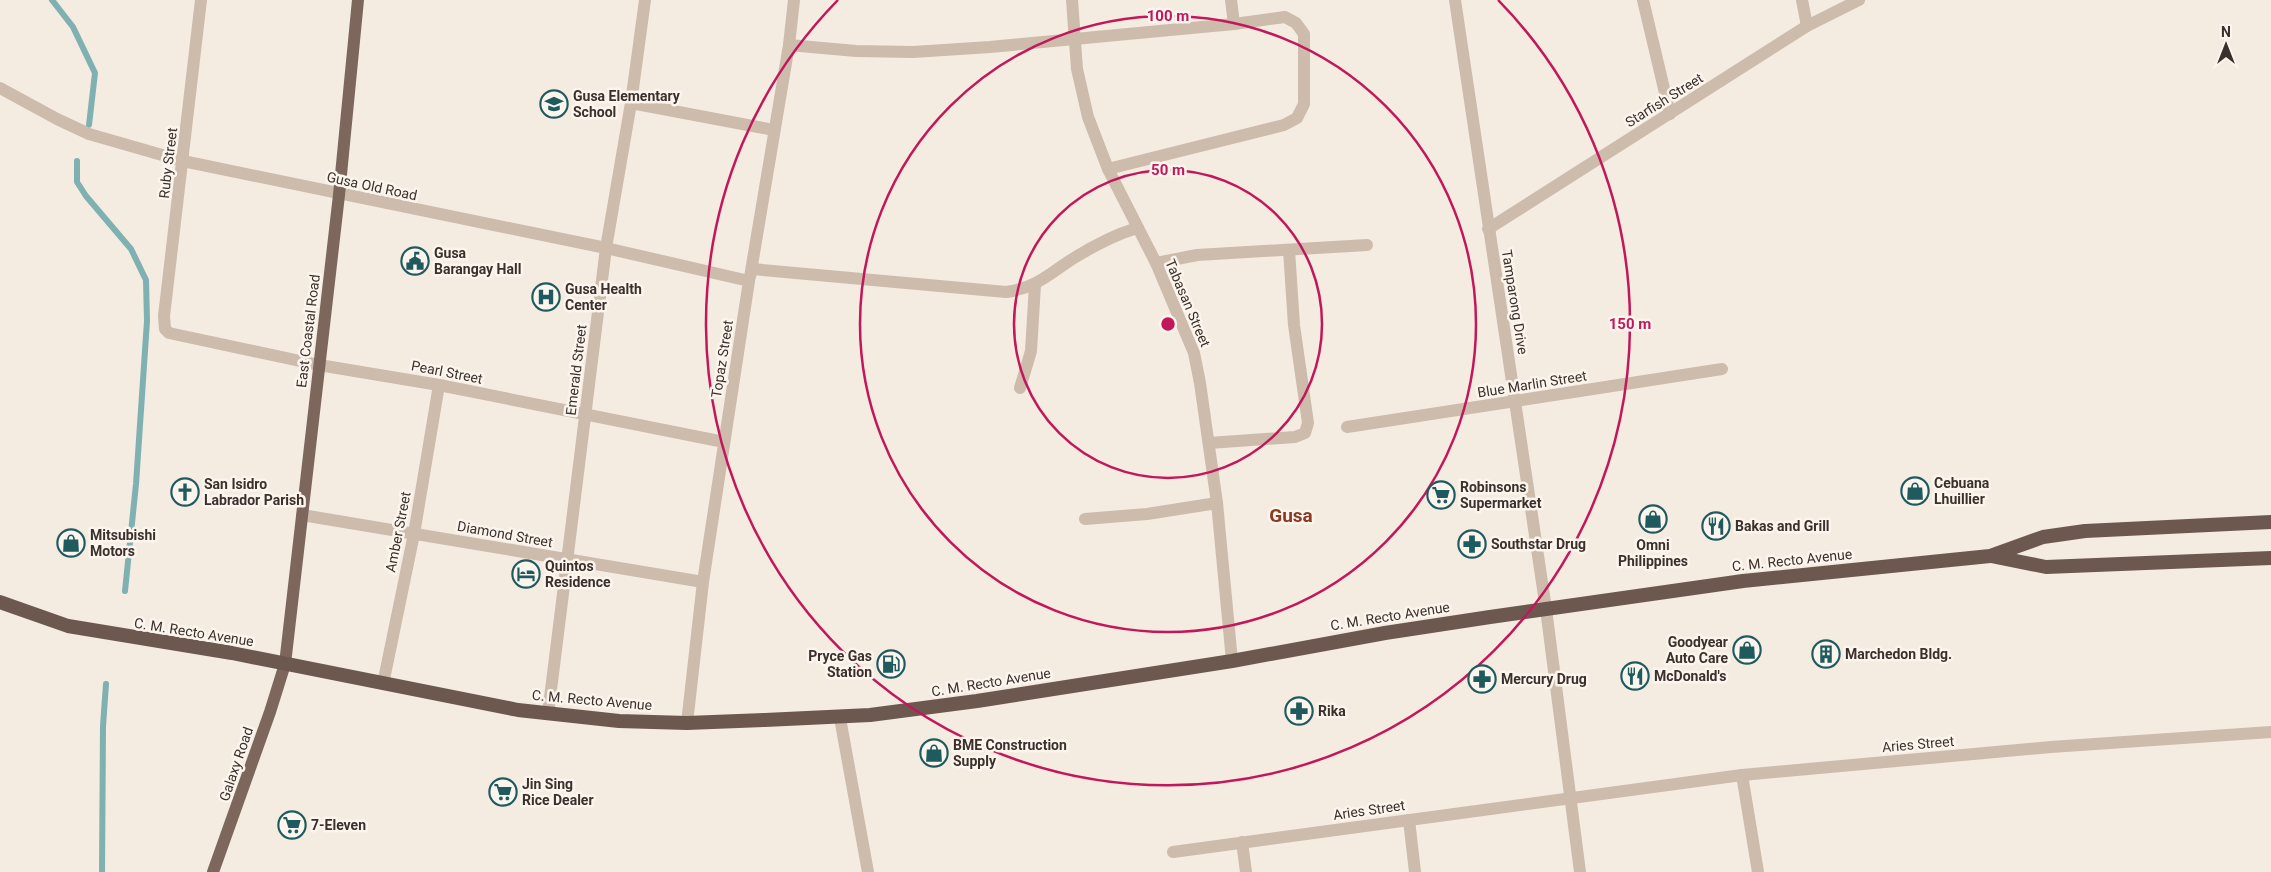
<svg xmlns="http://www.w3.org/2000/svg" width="2271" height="872" font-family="Roboto,sans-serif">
	<rect width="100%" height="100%" fill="#f4ebe1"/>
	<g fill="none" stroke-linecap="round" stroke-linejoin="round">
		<!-- stream -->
		<g stroke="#7fb0b2" stroke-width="6">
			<polyline points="52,0 73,27 95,73 89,125"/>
			<polyline points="77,161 77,182 86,196 131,249 146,280 147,321 136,484 125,591"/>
			<polyline points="102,872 103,726 106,684"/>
		</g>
		<!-- minor -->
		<g stroke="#cdbbac" stroke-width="12">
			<polyline points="201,0 164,316 165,329 169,333 319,365 439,385 724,442"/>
			<polyline points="1072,0 1077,69 1088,117 1108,169 1156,263 1194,353 1200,383 1217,503 1232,661"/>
			<polyline points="1231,0 1234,24"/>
			<polyline points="1455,0 1546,609 1580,872"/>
			<polyline points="1643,0 1670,114"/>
			<polyline points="1802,0 1807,26"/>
			<polyline points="789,45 856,51 913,52 990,47 1234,24 1285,17 1296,23 1304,34 1304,104 1297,118 1284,125 1108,169"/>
			<polyline points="631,103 774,130"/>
			<polyline points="1488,229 1807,26 1859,0"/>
			<polyline points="1156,263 1197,255 1367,245"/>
			<path d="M752,269L1006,292C1037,288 1050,273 1074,258C1095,245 1114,235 1137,228"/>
			<polyline points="750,277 789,45 794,0"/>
			<polyline points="1020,388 1031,351 1035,285"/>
			<polyline points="1347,427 1722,369"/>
			<polyline points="1209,443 1295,437 1305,433 1308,423 1294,325 1289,250"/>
			<polyline points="302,515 703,582"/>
			<polyline points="1085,519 1147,514 1217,503"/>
			<polyline points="383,684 414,534 439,385"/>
			<polyline points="548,714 606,248 631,103 645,0"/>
			<polyline points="840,718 868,872"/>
			<polyline points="1742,775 1758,872"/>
			<polyline points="1409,820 1415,872"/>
			<polyline points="1242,842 1246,872"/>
			<polyline points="1173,852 1742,775 2051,747 2271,732"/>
		</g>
		<!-- tertiary -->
		<polyline stroke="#cdbbac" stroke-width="12" points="0,88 57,119 89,134 183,161 606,248 749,281 703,582 687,723"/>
		<!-- primary -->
		<polyline stroke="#7d675c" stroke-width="12" points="213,872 270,712 285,664 339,195 358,0"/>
		<!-- trunk -->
		<g stroke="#6c584f" stroke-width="14">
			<polyline points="1991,556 2046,567 2271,558"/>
			<polyline points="0,602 68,626 232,653 518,710 619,721 687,723 765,720 870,715 977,701 1232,661 1385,633 1490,617 1743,581 1990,556 2043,537 2085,531 2271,522"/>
		</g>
	</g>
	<!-- distance rings -->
	<g fill="none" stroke="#c2185b" stroke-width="2.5">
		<circle cx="1168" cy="324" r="154"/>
		<circle cx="1168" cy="324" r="308"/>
		<path d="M1498 0A462 462 0 1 1 838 0"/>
	</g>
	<!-- icons -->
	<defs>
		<g id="school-ring" transform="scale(1.4375)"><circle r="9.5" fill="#fbf5ee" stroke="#1f5a5e" stroke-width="1.5"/><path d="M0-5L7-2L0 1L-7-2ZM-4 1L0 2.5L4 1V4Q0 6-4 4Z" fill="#1f5a5e"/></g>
		<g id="civic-ring" transform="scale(1.4375)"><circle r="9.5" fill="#fbf5ee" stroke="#1f5a5e" stroke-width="1.5"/><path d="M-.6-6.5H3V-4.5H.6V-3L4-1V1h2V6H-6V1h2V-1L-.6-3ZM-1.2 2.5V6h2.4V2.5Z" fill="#1f5a5e"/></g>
		<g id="hospital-ring" transform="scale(1.4375)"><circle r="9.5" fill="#fbf5ee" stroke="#1f5a5e" stroke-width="1.5"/><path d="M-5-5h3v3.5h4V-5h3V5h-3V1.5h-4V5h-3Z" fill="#1f5a5e"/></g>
		<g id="shop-ring" transform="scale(1.4375)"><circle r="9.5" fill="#fbf5ee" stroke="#1f5a5e" stroke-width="1.5"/><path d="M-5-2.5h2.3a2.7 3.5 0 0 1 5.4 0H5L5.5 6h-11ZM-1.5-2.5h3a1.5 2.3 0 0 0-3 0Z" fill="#1f5a5e"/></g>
		<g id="church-ring" transform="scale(1.4375)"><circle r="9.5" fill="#fbf5ee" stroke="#1f5a5e" stroke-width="1.5"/><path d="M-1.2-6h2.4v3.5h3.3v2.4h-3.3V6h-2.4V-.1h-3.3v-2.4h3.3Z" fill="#1f5a5e"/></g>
		<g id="supermarket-ring" transform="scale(1.4375)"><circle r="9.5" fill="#fbf5ee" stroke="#1f5a5e" stroke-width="1.5"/><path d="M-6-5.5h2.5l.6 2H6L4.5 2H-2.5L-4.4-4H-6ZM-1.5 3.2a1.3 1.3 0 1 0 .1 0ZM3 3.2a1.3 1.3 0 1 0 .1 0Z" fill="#1f5a5e"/></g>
		<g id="restaurant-ring" transform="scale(1.4375)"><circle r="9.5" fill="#fbf5ee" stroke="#1f5a5e" stroke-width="1.5"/><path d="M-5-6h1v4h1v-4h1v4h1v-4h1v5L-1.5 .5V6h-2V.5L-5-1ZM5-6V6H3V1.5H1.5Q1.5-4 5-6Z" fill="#1f5a5e"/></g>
		<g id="pharmacy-ring" transform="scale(1.4375)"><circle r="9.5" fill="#fbf5ee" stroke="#1f5a5e" stroke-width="1.5"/><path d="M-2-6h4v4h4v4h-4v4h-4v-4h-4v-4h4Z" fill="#1f5a5e"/></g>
		<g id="hotel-ring" transform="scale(1.4375)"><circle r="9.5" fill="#fbf5ee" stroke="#1f5a5e" stroke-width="1.5"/><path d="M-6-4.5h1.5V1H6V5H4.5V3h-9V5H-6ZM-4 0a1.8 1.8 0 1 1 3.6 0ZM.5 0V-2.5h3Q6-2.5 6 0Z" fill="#1f5a5e"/></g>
		<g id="building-ring" transform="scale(1.4375)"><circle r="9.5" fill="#fbf5ee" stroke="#1f5a5e" stroke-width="1.5"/><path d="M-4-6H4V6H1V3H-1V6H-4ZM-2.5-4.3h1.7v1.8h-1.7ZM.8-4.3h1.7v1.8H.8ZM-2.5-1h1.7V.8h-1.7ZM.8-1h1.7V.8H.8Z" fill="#1f5a5e"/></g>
		<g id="fuel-ring" transform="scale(1.4375)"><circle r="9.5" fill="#fbf5ee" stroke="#1f5a5e" stroke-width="1.5"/><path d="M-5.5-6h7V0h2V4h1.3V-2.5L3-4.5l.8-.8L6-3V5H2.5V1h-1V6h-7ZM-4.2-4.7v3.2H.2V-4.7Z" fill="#1f5a5e"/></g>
	</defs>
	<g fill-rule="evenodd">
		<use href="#school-ring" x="554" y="104"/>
		<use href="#civic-ring" x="415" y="261"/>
		<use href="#hospital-ring" x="546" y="297"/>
		<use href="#shop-ring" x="1915" y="491"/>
		<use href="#church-ring" x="185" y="492"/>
		<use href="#supermarket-ring" x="1441" y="495"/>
		<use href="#shop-ring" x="1653" y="519"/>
		<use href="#restaurant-ring" x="1716" y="526"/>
		<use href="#shop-ring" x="71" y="543"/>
		<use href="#pharmacy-ring" x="1472" y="544"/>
		<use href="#hotel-ring" x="526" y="574"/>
		<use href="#shop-ring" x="1747" y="650"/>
		<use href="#building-ring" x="1826" y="654"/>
		<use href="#fuel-ring" x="891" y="664"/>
		<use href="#restaurant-ring" x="1635" y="676"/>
		<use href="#pharmacy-ring" x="1482" y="679"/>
		<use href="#pharmacy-ring" x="1299" y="711"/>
		<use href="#shop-ring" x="934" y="753"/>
		<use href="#supermarket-ring" x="503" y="792"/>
		<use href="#supermarket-ring" x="292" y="825"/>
	</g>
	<g text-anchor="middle" stroke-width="5" stroke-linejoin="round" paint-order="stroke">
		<!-- poi labels -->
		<g font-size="14" font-weight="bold" fill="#3b302b" stroke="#fbf5ee" text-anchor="start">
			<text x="573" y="101">Gusa Elementary<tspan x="573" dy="16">School</tspan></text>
			<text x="434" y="258">Gusa<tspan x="434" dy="16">Barangay Hall</tspan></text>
			<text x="565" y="294">Gusa Health<tspan x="565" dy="16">Center</tspan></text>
			<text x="1934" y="488">Cebuana<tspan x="1934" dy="16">Lhuillier</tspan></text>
			<text x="204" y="489">San Isidro<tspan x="204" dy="16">Labrador Parish</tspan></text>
			<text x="1460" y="492">Robinsons<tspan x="1460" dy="16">Supermarket</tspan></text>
			<text x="1735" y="531">Bakas and Grill</text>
			<text x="90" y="540">Mitsubishi<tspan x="90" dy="16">Motors</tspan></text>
			<text x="1491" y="549">Southstar Drug</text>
			<text x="1653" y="550" text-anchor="middle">Omni<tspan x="1653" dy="16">Philippines</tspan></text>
			<text x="545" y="571">Quintos<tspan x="545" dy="16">Residence</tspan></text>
			<text x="1728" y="647" text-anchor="end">Goodyear<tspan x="1728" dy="16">Auto Care</tspan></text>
			<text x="1845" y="659">Marchedon Bldg.</text>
			<text x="872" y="661" text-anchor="end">Pryce Gas<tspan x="872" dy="16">Station</tspan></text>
			<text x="1654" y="681">McDonald's</text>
			<text x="1501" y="684">Mercury Drug</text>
			<text x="1318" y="716">Rika</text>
			<text x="953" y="750">BME Construction<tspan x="953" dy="16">Supply</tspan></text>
			<text x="522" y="789">Jin Sing<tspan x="522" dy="16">Rice Dealer</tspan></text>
			<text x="311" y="830">7-Eleven</text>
		</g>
		<!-- street labels -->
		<g font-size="14" fill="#3b302b" stroke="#fbf5ee">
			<text transform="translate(1664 100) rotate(-32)" y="5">Starfish Street</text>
			<text transform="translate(168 163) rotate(-83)" y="5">Ruby Street</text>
			<text transform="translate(372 186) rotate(12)" y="5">Gusa Old Road</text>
			<text transform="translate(1515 302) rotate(81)" y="5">Tamparong Drive</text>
			<text transform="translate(1188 303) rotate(67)" y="5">Tabasan Street</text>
			<text transform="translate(308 331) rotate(-83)" y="5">East Coastal Road</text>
			<text transform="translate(722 359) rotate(-81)" y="5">Topaz Street</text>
			<text transform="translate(576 370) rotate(-83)" y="5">Emerald Street</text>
			<text transform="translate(447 372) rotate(11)" y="5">Pearl Street</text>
			<text transform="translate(1532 384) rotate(-9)" y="5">Blue Marlin Street</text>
			<text transform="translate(398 532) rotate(-79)" y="5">Amber Street</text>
			<text transform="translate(505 534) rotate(10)" y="5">Diamond Street</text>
			<text transform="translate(1792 560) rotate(-6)" y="5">C. M. Recto Avenue</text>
			<text transform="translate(1390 616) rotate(-9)" y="5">C. M. Recto Avenue</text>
			<text transform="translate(194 632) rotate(9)" y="5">C. M. Recto Avenue</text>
			<text transform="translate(991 682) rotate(-9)" y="5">C. M. Recto Avenue</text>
			<text transform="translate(592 700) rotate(5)" y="5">C. M. Recto Avenue</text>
			<text transform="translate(1918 744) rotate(-5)" y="5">Aries Street</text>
			<text transform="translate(236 764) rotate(-71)" y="5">Galaxy Road</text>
			<text transform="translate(1369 810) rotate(-8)" y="5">Aries Street</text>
		</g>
		<!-- district labels -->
		<g font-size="19" font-weight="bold" fill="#8c3b22" stroke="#fbf5ee">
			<text x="1291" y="522">Gusa</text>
		</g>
	</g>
	<circle cx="1168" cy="324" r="8" fill="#c2185b" stroke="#fbf5ee" stroke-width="2.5"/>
	<g font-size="15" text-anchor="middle" font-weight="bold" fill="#c2185b" stroke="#fbf5ee" stroke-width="5" stroke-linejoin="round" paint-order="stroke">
		<text x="1168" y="21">100 m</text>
		<text x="1168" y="175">50 m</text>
		<text x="1630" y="329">150 m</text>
	</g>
	<!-- north arrow -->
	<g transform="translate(2226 45)" stroke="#fbf5ee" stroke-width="4" paint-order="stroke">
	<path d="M0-4L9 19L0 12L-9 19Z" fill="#3b302b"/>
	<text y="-8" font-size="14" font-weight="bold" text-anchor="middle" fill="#3b302b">N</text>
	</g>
</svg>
